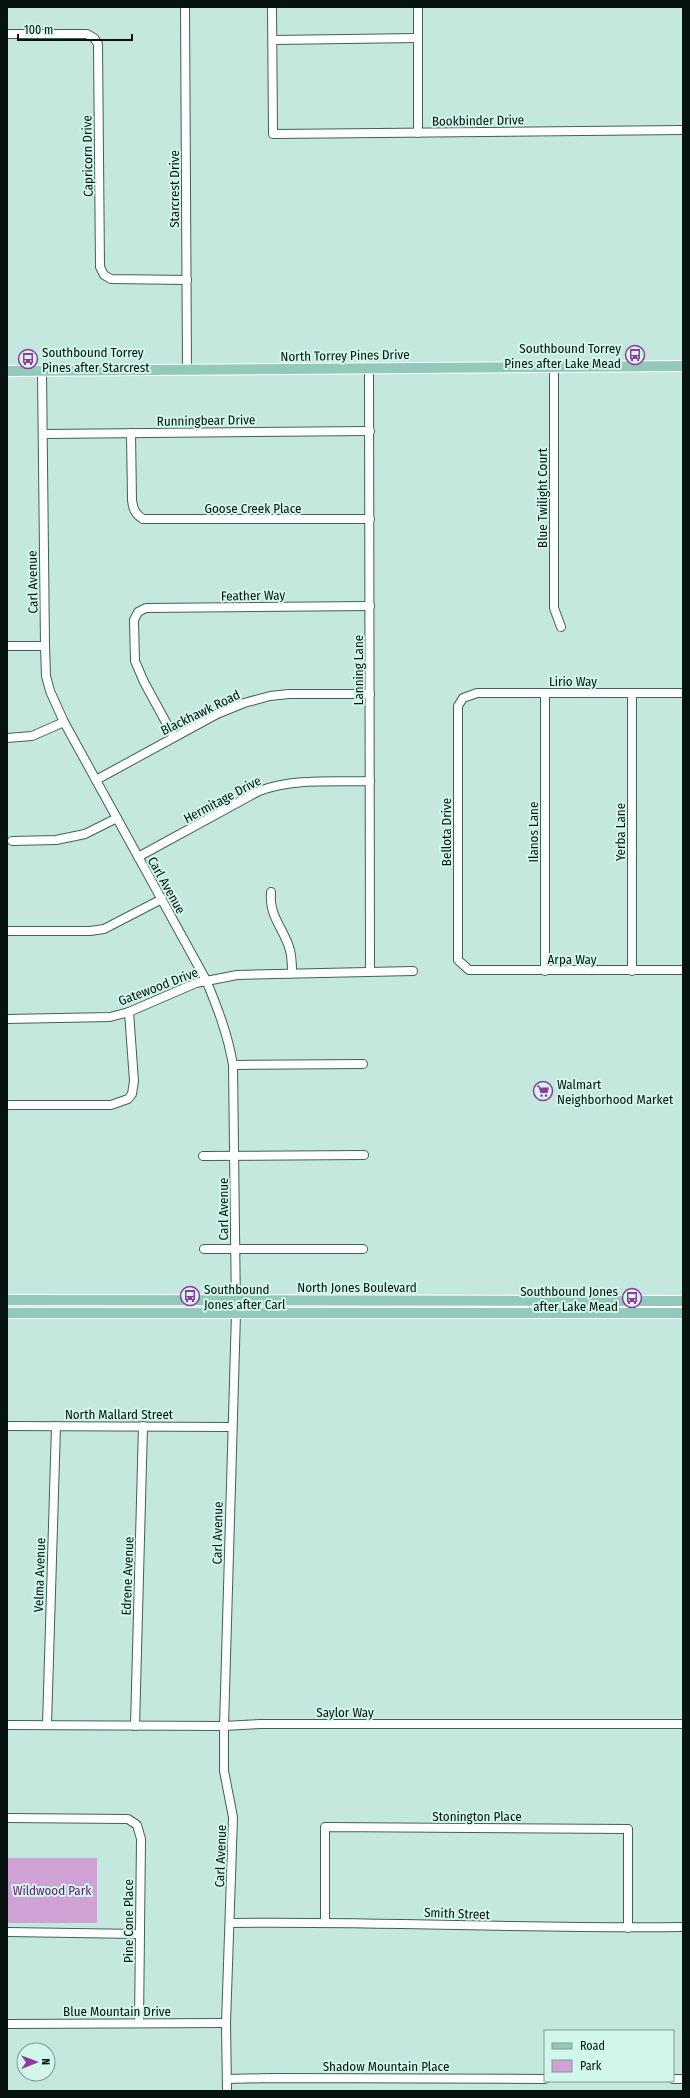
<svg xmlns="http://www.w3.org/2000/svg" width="690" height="2098" font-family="'Fira Sans Condensed',sans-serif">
	<rect width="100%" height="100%" fill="#c4e8dd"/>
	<!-- green -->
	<rect fill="#cfa1d4" x="7" y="1858" width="90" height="65"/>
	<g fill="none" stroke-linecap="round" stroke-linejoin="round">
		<!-- minor casing -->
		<g stroke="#416158" stroke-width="10">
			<g id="minor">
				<polyline points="185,7 187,370"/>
				<polyline points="272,7 273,134 683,130"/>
				<polyline points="418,7 418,133"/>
				<polyline points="7,34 87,34 94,38 98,44 100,267 104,275 111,279 187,280"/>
				<polyline points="273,40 418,38"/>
				<polyline points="554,367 554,608 561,627"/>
				<polyline points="369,368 370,971"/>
				<path d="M42,371L45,646L46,676L50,691L64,722L206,980C218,1009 228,1035 233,1065L236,1313L224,1726V1771L233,1817L226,2023L227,2091"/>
				<path d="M131,433L132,500C133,509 135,514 143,519H370"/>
				<polyline points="43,434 370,431"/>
				<polyline points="7,646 45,646"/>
				<polyline points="632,693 632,971"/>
				<polyline points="683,693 477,693 463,698 458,706 458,960 469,970 683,970"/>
				<polyline points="174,737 144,682 135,661 134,620 138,612 146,608 370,606"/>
				<polyline points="7,738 32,736 64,722"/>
				<polyline points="96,780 217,714 244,703 270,696 289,694 370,694"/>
				<polyline points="12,841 56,840 85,834 117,818"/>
				<path d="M138,857L259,791C295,778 332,782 370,781"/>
				<path d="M271,892C269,916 282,926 289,947C292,955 292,964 292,972"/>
				<polyline points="7,931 90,931 104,929 162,899"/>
				<polyline points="545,971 545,693"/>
				<polyline points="7,1019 110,1017 129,1012 196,983 237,975 413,971"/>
				<polyline points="233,1065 363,1064"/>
				<polyline points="7,1105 111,1105 128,1099 132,1094 134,1081 129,1012"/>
				<polyline points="203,1156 364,1155"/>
				<polyline points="204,1249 363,1249"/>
				<polyline points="7,1426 231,1427"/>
				<polyline points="7,1725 224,1726 260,1724 683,1724"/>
				<polyline points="47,1725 56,1426"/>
				<polyline points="135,1726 143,1426"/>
				<polyline points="7,1818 128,1819 137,1825 141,1839 139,2023"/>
				<polyline points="325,1922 325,1827 628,1829 628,1928"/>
				<path d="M230,1923C381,1921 532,1929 683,1927"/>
				<polyline points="7,1932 140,1934"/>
				<polyline points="7,2024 226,2023"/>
				<polyline points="227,2079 271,2078 545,2079"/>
				<polyline points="673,2079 683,2079"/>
			</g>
		</g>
		<!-- major casing -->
		<g stroke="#fff" stroke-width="12">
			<g id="major">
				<polyline points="7,371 683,366"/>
				<polyline points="7,1300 683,1301"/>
				<polyline points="7,1313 683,1313"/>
			</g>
		</g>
		<!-- minor -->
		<use href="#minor" stroke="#fff" stroke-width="8"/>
		<!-- major -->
		<use href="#major" stroke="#92c9bb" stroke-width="10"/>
	</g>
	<!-- icons -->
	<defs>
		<g id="bus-ring" transform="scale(1)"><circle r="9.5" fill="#d1f6ea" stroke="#9537a1" stroke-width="1.5"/><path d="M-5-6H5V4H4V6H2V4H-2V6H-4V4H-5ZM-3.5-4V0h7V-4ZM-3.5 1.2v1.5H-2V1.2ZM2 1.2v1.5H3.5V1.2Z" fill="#9537a1"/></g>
		<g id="supermarket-ring" transform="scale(1)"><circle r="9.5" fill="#d1f6ea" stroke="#9537a1" stroke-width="1.5"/><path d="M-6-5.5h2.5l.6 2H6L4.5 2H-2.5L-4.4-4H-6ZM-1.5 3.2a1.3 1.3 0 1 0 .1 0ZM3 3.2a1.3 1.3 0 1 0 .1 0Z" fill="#9537a1"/></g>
	</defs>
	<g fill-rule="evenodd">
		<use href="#bus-ring" x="635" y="355"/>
		<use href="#bus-ring" x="28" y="359"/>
		<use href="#supermarket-ring" x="543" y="1091"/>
		<use href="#bus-ring" x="190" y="1296"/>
		<use href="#bus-ring" x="632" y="1298"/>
	</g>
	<g text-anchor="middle" stroke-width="4" stroke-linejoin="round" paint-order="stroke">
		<!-- street labels -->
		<g font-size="13" fill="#06130f" stroke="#d1f6ea">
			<text transform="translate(478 120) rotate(-1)" y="5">Bookbinder Drive</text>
			<text transform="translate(87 156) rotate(-91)" y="5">Capricorn Drive</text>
			<text transform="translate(174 189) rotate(-90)" y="5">Starcrest Drive</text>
			<text transform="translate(345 355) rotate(-1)" y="5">North Torrey Pines Drive</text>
			<text transform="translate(206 420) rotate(-1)" y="5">Runningbear Drive</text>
			<text transform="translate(542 498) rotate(-90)" y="5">Blue Twilight Court</text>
			<text x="253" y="513">Goose Creek Place</text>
			<text transform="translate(32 582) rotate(-91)" y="5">Carl Avenue</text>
			<text transform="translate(253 595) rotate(-1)" y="5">Feather Way</text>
			<text transform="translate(358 670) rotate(-90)" y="5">Lanning Lane</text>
			<text x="573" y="686">Lirio Way</text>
			<text transform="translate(200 712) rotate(-26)" y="5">Blackhawk Road</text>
			<text transform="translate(222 799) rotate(-28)" y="5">Hermitage Drive</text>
			<text transform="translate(446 832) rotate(-90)" y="5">Bellota Drive</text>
			<text transform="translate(533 832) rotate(-90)" y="5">Ilanos Lane</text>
			<text transform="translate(620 832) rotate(-90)" y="5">Yerba Lane</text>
			<text transform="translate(167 885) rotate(61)" y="5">Carl Avenue</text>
			<text x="572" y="964">Arpa Way</text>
			<text transform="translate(158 986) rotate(-21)" y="5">Gatewood Drive</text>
			<text transform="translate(223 1209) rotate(-90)" y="5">Carl Avenue</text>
			<text x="357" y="1292">North Jones Boulevard</text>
			<text x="119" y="1419">North Mallard Street</text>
			<text transform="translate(217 1533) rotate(-89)" y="5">Carl Avenue</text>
			<text transform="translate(39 1575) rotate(-88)" y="5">Velma Avenue</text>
			<text transform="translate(127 1576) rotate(-88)" y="5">Edrene Avenue</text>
			<text x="345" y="1717">Saylor Way</text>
			<text x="477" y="1821">Stonington Place</text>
			<text transform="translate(220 1856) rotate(-88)" y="5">Carl Avenue</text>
			<text transform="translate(457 1913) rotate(2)" y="5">Smith Street</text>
			<text transform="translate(128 1921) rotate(-90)" y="5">Pine Cone Place</text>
			<text x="117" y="2016">Blue Mountain Drive</text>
			<text x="386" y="2071">Shadow Mountain Place</text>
		</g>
		<!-- poi labels -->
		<g font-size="13" fill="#06130f" stroke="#d1f6ea" text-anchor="start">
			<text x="621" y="353" text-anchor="end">Southbound Torrey<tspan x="621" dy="15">Pines after Lake Mead</tspan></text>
			<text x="42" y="357">Southbound Torrey<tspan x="42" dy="15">Pines after Starcrest</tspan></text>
			<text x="557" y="1089">Walmart<tspan x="557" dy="15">Neighborhood Market</tspan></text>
			<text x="204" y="1294">Southbound<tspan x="204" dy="15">Jones after Carl</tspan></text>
			<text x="618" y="1296" text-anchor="end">Southbound Jones<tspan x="618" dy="15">after Lake Mead</tspan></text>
		</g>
		<!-- park labels -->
		<g font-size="13" fill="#661d6f" stroke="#d1f6ea">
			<text x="52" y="1895">Wildwood Park</text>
		</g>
	</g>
	<!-- border -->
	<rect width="690" height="2098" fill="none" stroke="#06130f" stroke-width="16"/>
	<!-- legend -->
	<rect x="544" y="2030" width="130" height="52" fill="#d1f6ea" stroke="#809b92"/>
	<rect x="552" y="2043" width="20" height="6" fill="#92c9bb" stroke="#809b92"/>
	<text x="580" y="2050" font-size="12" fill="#06130f">Road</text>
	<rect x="552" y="2060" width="20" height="12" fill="#cfa1d4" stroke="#809b92"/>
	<text x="580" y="2070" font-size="12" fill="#06130f">Park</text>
	<!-- north arrow -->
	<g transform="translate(36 2062) rotate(89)"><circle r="19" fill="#d1f6ea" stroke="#809b92"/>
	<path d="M0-3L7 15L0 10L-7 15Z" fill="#9537a1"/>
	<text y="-6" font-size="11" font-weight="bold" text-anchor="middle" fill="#06130f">N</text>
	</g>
	<!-- scale -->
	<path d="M18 34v6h114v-6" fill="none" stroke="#06130f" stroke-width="2"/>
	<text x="24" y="34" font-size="12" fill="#06130f" stroke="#d1f6ea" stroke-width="3" paint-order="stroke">100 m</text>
</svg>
